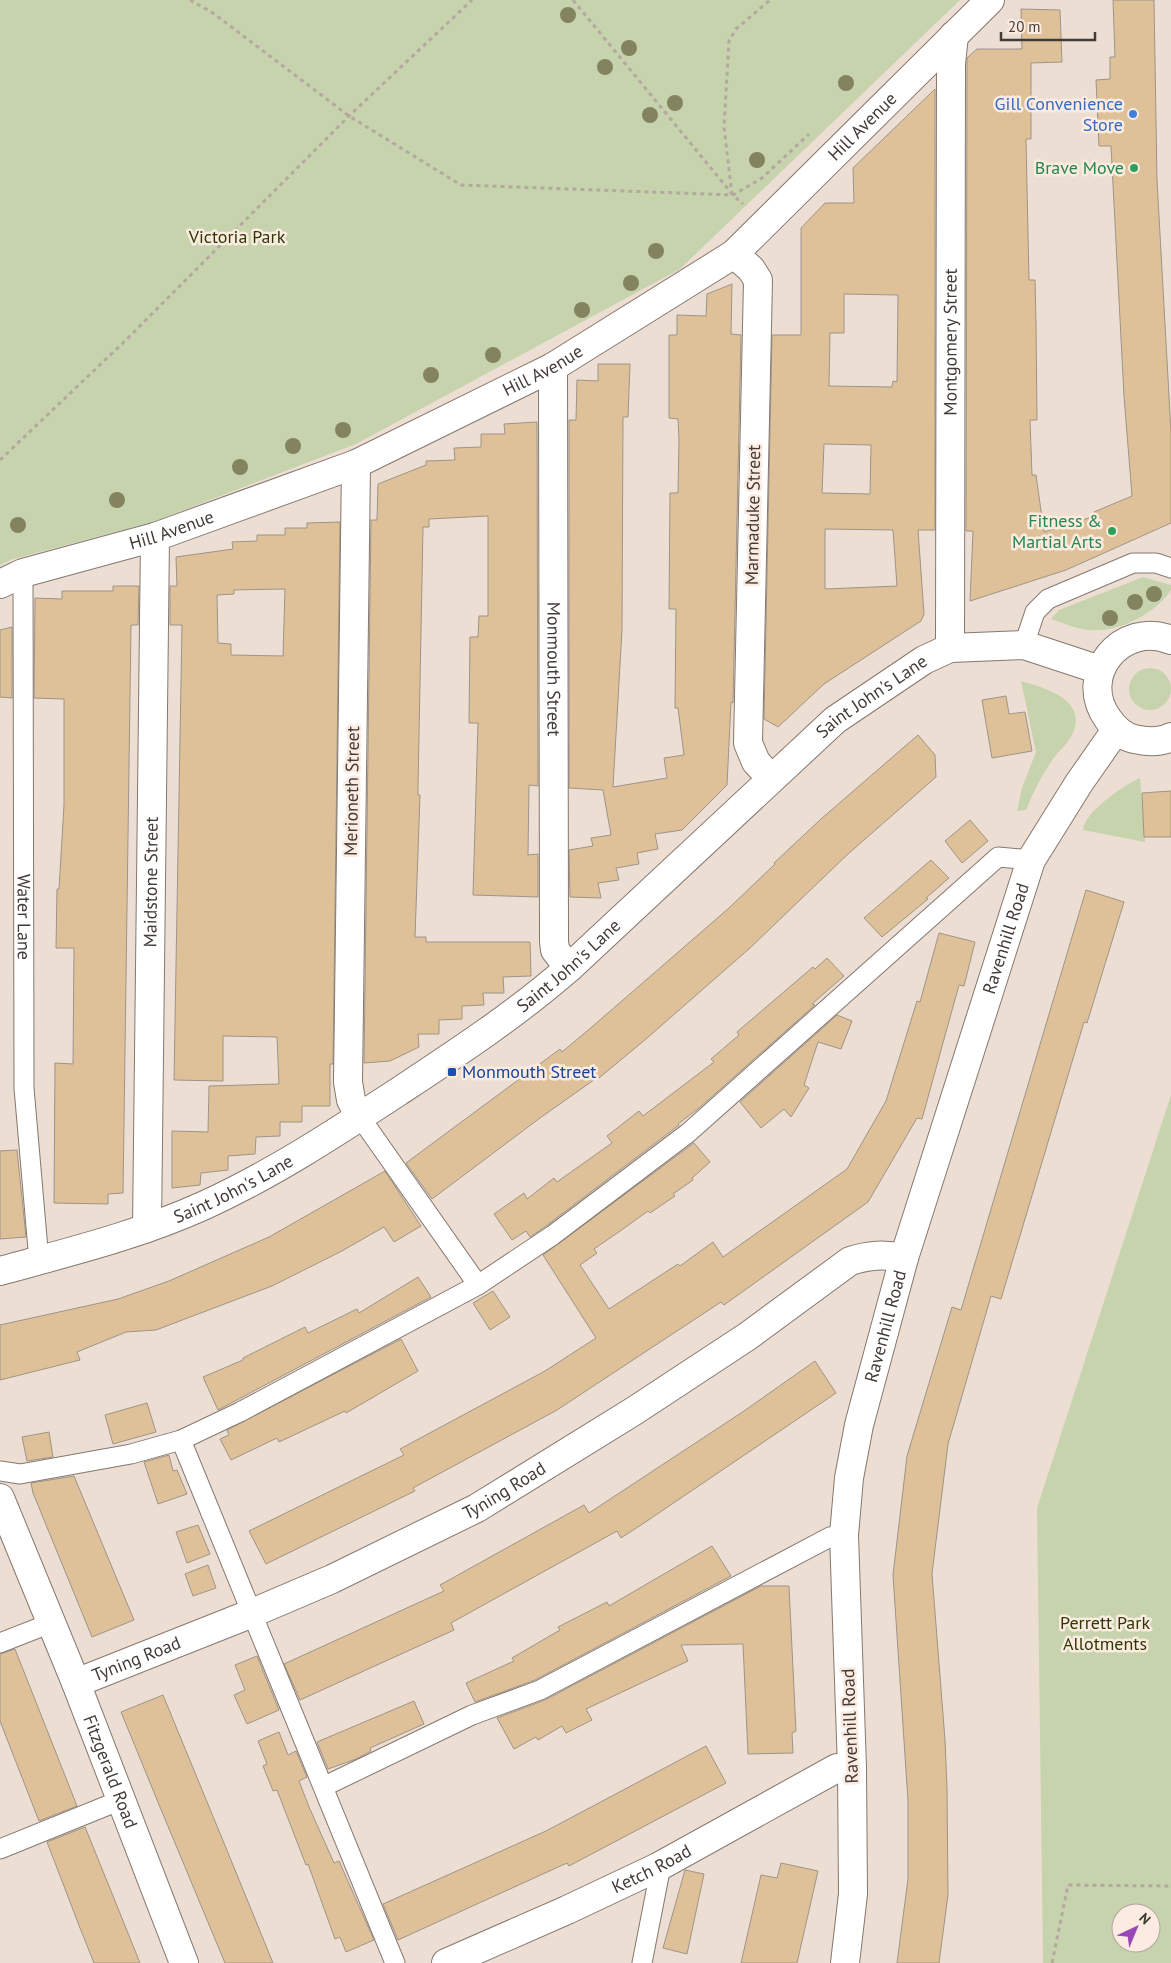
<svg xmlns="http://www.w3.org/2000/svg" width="1171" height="1963" font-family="'PT Sans',sans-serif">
	<rect width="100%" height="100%" fill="#edded4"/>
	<!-- green -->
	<g fill="#c7d3ad" fill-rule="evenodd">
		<polygon points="0,0 960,0 680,269 356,444 150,523 13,559 0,565"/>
		<path d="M1143,577L1171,585V590C1155,614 1118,633 1089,630C1077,629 1063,623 1051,619L1059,610Z"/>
		<circle cx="1150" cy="689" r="21"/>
		<path d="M1021,681C1046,688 1089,700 1072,735C1067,745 1058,751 1053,759C1042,775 1033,792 1026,810L1017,811L1022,788L1036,752Z"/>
		<path d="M1140,778L1145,842L1083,830C1084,812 1124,785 1140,778Z"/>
		<path d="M1171,1095V1963H1043L1037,1508ZM1121,1913H1151V1943H1121Z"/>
	</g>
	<!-- building -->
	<g fill="#dfc199" stroke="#9e9487" fill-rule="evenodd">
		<polygon points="1113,0 1154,0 1157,180 1171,432 1171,523 1066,570 970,601 973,531 966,531 967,65 967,58 977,49 1022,49 1021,9 1060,10 1062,62 1031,63 1031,139 1026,139 1029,280 1035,280 1036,324 1037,420 1030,420 1032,475 1036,475 1044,532 1095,516 1094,512 1132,496 1124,396 1111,146 1099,146 1096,80 1110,79 1110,57 1115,57"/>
		<path d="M935,89V530H918L924,614L921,621L824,684L778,727L764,719L772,335H801V228L825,203H854L853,168ZM844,294L898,295L897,382L893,381L892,387L829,386L830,333H844ZM824,444L871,445L870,494L822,493ZM825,529L893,530L897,586L825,589Z"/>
		<polygon points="732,284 731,334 741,335 733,703 731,702 727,785 682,830 655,834 658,849 637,853 639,864 616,868 619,880 598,883 601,898 570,897 569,850 593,846 591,838 611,835 603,790 569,788 569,420 576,420 577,380 598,381 598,364 630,364 628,417 623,417 622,630 613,787 667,778 664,758 684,755 678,708 675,708 676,609 669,609 670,493 678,493 679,440 678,419 669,418 669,335 677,335 677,315 706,316 707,294"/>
		<polygon points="537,422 538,786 529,785 528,855 538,854 538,897 473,895 478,723 469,723 470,637 478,637 479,616 488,616 488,516 429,519 429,527 423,527 418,787 418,795 420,795 415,937 426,937 426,942 530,942 531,976 503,977 504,993 483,993 484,1005 462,1006 462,1019 439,1020 439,1034 418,1034 419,1047 390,1061 364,1063 371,520 377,520 378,484 426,465 426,461 455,460 454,448 481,447 481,434 505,434 504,424"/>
		<path d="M340,522L333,1064H330V1106H302V1122H280V1136L256,1137L255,1154L228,1156V1170L201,1173L200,1185L172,1188V1131L208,1132L209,1086L279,1084L277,1037L223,1036V1081L174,1080L182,625H170V586H177L176,557L233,549L232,542L257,541V535H285V528H307V523ZM285,589L283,656L231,655V644L218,643L217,595L234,594V590Z"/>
		<polygon points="113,586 139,586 138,625 131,625 123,1193 108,1194 108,1204 54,1203 55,1063 73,1064 74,948 56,948 57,889 59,889 64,805 64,699 34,698 35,598 62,599 62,591 113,591"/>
		<polygon points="12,627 12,698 0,697 0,630"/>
		<polygon points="1006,696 1009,714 1025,712 1032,751 992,758 982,700"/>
		<polygon points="918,735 935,755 936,777 848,854 750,948 646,1039 599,1078 598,1077 540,1118 432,1199 406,1163 560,1049 562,1052 593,1026 729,908 775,864 774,863 821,819"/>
		<polygon points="1171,791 1171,837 1144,837 1142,793"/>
		<polygon points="970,820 988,841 962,863 945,841"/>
		<polygon points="931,860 949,878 926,898 928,899 882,937 864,918"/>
		<polygon points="1086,890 1124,902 1087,1023 1084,1022 1001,1299 991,1296 948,1444 932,1574 945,1740 947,1788 948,1895 939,1963 897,1963 908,1879 908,1801 893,1575 907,1456 952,1307 961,1310"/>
		<polygon points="939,933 975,942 964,986 959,985 922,1119 917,1118 868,1202 724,1305 721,1302 557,1410 413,1488 415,1491 266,1564 249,1531 404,1455 400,1449 545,1371 596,1338 543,1255 694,1143 710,1162 692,1178 693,1180 673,1194 675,1196 650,1213 648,1211 623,1229 594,1249 597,1253 580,1265 609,1309 678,1264 680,1266 713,1242 723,1257 847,1169 886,1101 917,1001 920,1002"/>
		<polygon points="827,958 844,976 812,1004 815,1005 699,1108 678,1124 679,1125 546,1226 530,1237 526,1231 512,1240 494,1214 524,1193 527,1199 554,1178 557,1182 612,1143 607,1136 639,1111 643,1116 714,1062 711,1059 739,1035 737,1032 813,967 815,969"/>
		<polygon points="837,1015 852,1021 841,1049 818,1042 804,1085 809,1088 791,1117 784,1109 761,1128 740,1102"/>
		<polygon points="17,1150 26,1237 0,1239 0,1151"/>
		<polygon points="385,1171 421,1226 394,1242 384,1227 340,1252 272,1286 156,1330 126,1332 77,1352 80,1360 0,1380 0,1325 118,1299 169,1281 269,1237"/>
		<polygon points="418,1277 431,1297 218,1410 203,1377 243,1360 243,1358 305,1327 308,1333 357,1309 359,1313"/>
		<polygon points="493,1291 510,1317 490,1330 473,1303"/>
		<polygon points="401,1339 418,1371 346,1413 345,1411 279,1442 277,1438 231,1460 220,1439 229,1435 227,1430"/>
		<polygon points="815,1361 836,1393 644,1523 621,1538 617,1531 451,1623 454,1630 300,1700 284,1664 444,1591 440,1585 584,1505 589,1513 744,1411"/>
		<polygon points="147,1403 156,1432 113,1444 105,1415"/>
		<polygon points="49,1432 53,1457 27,1461 22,1437"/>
		<polygon points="169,1455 173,1471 177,1470 187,1494 158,1504 144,1462"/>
		<polygon points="74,1476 134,1620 92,1637 33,1493 31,1483"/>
		<polygon points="198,1525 210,1554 187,1563 176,1532"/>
		<polygon points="712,1546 731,1576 535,1680 475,1702 466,1683 514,1661 512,1658 560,1630 558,1627 607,1602 609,1606"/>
		<polygon points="208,1565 216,1588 193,1596 185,1574"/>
		<polygon points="761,1586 789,1586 796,1731 792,1733 793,1753 748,1754 743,1644 681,1645 688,1661 586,1709 592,1720 566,1733 562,1726 538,1740 536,1737 514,1749 497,1718 545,1700"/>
		<polygon points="15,1649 77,1806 39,1821 0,1721 0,1654"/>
		<polygon points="257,1656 279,1710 247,1724 234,1695 245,1690 235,1665"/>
		<polygon points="163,1695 233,1865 273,1963 225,1963 160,1807 121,1712"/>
		<polygon points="414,1701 424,1724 370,1748 371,1751 356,1759 328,1769 317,1742"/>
		<polygon points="279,1732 288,1755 296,1751 307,1777 299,1781 309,1807 334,1863 339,1861 374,1940 346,1952 340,1937 335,1939 308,1864 306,1865 277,1790 273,1791 263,1766 267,1764 258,1741"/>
		<polygon points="706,1746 726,1783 569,1866 567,1863 398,1940 383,1904 546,1831"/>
		<polygon points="85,1827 109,1886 140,1963 94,1963 80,1928 47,1842"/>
		<polygon points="781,1863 818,1871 797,1963 741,1963 761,1875 777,1878"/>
		<polygon points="685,1870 704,1874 687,1954 663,1948"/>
	</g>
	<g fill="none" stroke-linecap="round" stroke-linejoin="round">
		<!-- service casing -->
		<g stroke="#85786e" stroke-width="21">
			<g id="service">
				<path id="s1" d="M23,573L24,1088L39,1261"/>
				<polyline points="1024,645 1035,612 1048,599 1133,563 1156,563 1171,568"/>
				<polyline points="360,1117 478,1285"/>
				<path d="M181,1440C251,1615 325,1788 395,1963"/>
				<polyline points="0,1471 20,1474 131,1454 181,1440 240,1412 478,1285 553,1235 688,1133 998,857 1031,860"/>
				<polyline points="0,1643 51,1623"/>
				<polyline points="325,1786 472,1715 540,1690 830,1537 844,1535"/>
				<polyline points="0,1849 121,1800"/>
				<polyline points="642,1963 659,1876 658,1867"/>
			</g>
		</g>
		<!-- minor casing -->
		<g stroke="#85786e" stroke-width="30">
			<g id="minor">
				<polyline points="734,254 751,269 758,280 748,743 756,762 771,778"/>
				<path id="s2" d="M553,367L554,941L555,950L569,968"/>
				<polyline points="356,464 348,1082 351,1100 360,1117"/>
				<path id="s3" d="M0,584L23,573L155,537L356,464L553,367L734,254L990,0"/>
				<path id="s4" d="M950,648L951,64L954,35"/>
				<path id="s5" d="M147,1228L155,537"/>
				<path id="s6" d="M0,1498L76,1683L184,1963"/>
				<path id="s7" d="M76,1683L250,1614L332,1579L477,1508L634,1411L748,1336L850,1261C869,1255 884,1254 904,1258"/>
				<path id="s8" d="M446,1963L567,1910L658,1867L837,1768H852"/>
				<path id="s9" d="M845,1963L853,1894L852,1768L844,1535L849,1478L859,1425L904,1258L1031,860L1079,783L1116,730"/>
			</g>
		</g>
		<!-- tertiary casing -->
		<g stroke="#85786e" stroke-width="30">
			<g id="tertiary">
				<path d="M1171,640C1122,620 1076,675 1108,719C1115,729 1122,736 1134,739C1147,742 1159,743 1171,737"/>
				<path id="s10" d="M0,1271C69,1252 139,1235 205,1205C273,1174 335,1133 398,1092C457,1053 515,1015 569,968L835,720L924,660L950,648L1024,645L1100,670"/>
			</g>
		</g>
		<!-- path -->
		<g stroke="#b4a8a0" stroke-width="3" stroke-dasharray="4 4" stroke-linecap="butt">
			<polyline points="190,0 213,13 349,116 461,185 733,195 762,178 809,134"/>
			<polyline points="573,0 733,195 743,204"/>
			<polyline points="732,195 724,127 729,41 736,29 770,0"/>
			<polyline points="0,460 125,341 349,116 472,0"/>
			<polyline points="1052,1963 1068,1885 1171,1886"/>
		</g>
		<!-- service -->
		<use href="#service" stroke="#fff" stroke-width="19"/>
		<!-- minor -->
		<use href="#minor" stroke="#fff" stroke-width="28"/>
		<!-- tertiary -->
		<use href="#tertiary" stroke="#fff" stroke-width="28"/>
	</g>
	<!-- trees -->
	<g fill="#838360">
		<circle cx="568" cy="15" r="8"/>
		<circle cx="629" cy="48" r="8"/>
		<circle cx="605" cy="67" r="8"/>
		<circle cx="846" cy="83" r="8"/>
		<circle cx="675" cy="103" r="8"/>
		<circle cx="650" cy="115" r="8"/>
		<circle cx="757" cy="160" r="8"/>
		<circle cx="656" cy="251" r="8"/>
		<circle cx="631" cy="283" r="8"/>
		<circle cx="582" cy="310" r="8"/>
		<circle cx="493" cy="355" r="8"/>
		<circle cx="431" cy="375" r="8"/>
		<circle cx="343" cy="430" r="8"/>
		<circle cx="293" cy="446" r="8"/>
		<circle cx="240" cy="467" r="8"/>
		<circle cx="117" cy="500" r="8"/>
		<circle cx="18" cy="525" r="8"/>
		<circle cx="1154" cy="594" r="8"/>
		<circle cx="1135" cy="602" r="8"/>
		<circle cx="1110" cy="618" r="8"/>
	</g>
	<!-- markers -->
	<circle fill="#3f7fe0" stroke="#fbebe1" stroke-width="2" cx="1133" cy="114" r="5"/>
	<g fill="#2e9e5b" stroke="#fbebe1" stroke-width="2">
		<circle cx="1134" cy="168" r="5"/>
		<circle cx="1112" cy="531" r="5"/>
	</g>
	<rect fill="#1a4fb4" stroke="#fbebe1" stroke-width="2" x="447" y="1067" width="10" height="10" rx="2.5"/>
	<g text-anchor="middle" stroke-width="5" stroke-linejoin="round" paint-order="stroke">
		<!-- shop labels -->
		<g font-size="18" fill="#366cbe" stroke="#fbebe1" text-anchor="end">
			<text x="1123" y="110">Gill Convenience<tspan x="1123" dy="21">Store</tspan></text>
		</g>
		<!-- street labels -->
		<g font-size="18" fill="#423c37" stroke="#fbebe1">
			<text dy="6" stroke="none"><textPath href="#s3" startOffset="990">Hill Avenue</textPath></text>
			<text dy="6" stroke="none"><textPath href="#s4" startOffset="306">Montgomery Street</textPath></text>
			<text dy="6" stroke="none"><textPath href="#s3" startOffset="585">Hill Avenue</textPath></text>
			<text transform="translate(753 515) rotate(-89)" y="6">Marmaduke Street</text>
			<text dy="6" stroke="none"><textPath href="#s3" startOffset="180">Hill Avenue</textPath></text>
			<text dy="6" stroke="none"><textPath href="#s2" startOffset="302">Monmouth Street</textPath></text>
			<text dy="6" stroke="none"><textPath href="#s10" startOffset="1058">Saint John's Lane</textPath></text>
			<text transform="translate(352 791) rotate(-89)" y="6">Merioneth Street</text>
			<text dy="6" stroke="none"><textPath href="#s5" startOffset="346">Maidstone Street</textPath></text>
			<text dy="6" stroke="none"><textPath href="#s1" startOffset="344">Water Lane</textPath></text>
			<text dy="6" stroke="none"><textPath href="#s9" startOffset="1048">Ravenhill Road</textPath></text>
			<text dy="6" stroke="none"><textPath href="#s10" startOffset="652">Saint John's Lane</textPath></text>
			<text dy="6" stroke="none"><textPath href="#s10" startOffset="248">Saint John's Lane</textPath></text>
			<text dy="6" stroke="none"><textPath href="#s9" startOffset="642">Ravenhill Road</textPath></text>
			<text dy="6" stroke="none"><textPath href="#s7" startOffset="470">Tyning Road</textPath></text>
			<text dy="6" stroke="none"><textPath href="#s7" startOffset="65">Tyning Road</textPath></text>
			<text transform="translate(850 1726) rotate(-92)" y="6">Ravenhill Road</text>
			<text dy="6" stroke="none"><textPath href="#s6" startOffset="295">Fitzgerald Road</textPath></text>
			<text dy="6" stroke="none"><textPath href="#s8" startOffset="226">Ketch Road</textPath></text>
		</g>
		<!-- leisure labels -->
		<g font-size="18" fill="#27864d" stroke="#fbebe1" text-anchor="end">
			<text x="1124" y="174">Brave Move</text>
			<text x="1102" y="527">Fitness &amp;<tspan x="1102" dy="21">Martial Arts</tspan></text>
		</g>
		<!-- park labels -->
		<g font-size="18" fill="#2d3802" stroke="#fbebe1">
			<text x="237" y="243">Victoria Park</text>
			<text x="1105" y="1629">Perrett Park<tspan x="1105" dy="21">Allotments</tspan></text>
		</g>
		<!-- transit labels -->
		<g font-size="18" fill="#164399" stroke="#fbebe1" text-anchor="start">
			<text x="462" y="1078">Monmouth Street</text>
		</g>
	</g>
	<!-- north arrow -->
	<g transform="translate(1136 1928) rotate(44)"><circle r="24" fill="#fbebe1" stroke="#b1a59d"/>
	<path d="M0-4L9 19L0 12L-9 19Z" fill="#9947b6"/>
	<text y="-8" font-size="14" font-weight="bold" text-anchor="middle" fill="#423c37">N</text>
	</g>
	<!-- scale -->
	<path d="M1001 32v8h94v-8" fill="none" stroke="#423c37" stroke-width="2.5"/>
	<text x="1008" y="32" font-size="15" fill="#423c37" stroke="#fbebe1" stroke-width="4" paint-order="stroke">20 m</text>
</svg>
